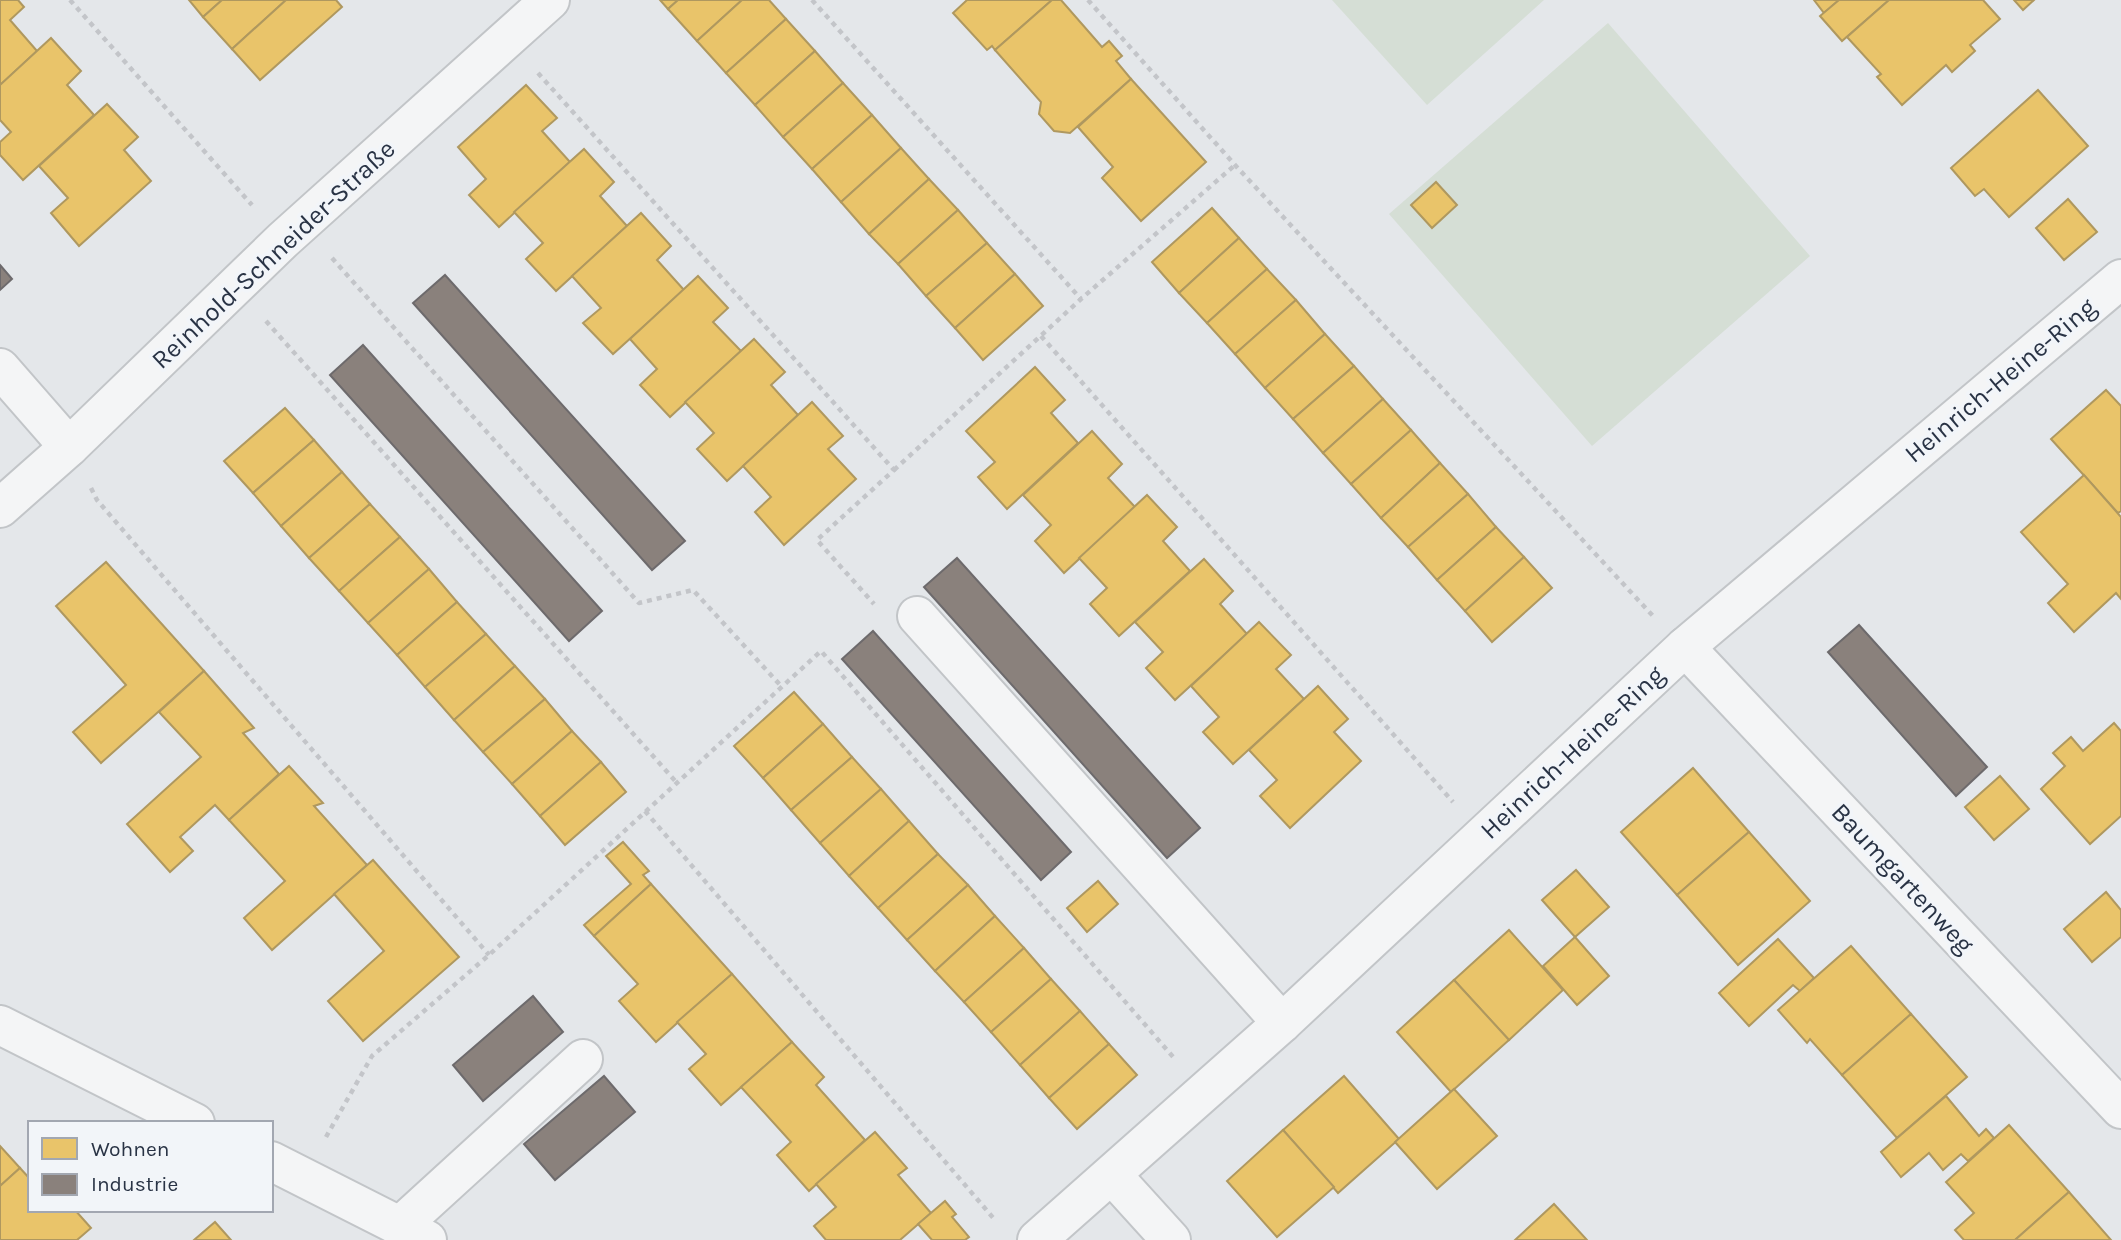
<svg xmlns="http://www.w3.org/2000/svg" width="2121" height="1240" font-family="Karla,sans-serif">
	<rect width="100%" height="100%" fill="#e4e7ea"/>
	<!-- green -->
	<g fill="#d5ded5">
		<polygon points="1332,0 1544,0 1427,105"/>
		<polygon points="1608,23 1810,256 1592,446 1389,214"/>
	</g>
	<!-- homes -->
	<g fill="#e9c46a" stroke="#af985f" stroke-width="2">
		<polygon points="0,0 18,0 24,7 10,20 37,51 0,85"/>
		<polygon points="189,0 222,0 203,17"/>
		<polygon points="222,0 286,0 232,49 203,17"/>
		<polygon points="286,0 336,0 342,7 260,80 232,49"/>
		<polygon points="660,0 678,0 668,9"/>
		<polygon points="678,0 742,0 697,41 668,9"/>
		<polygon points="742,0 769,0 786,19 726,73 697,41"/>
		<polygon points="967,0 1052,0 995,50 992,46 987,50 953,13"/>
		<polygon points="1052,0 1061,0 1102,47 1109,41 1122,56 1116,61 1131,79 1070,133 1054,131 1039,114 1041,102 995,50"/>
		<polygon points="1814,0 1839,0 1824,13"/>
		<polygon points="1839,0 1889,0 1842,41 1820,16"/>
		<polygon points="1889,0 1983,0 2000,19 1970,45 1975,51 1952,72 1946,65 1902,105 1877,77 1881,74 1847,37"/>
		<polygon points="2014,0 2034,0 2023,10"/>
		<polygon points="786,19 815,51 755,105 726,73"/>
		<polygon points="51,38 81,71 67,85 94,115 23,180 0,155 0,142 11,132 0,120 0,85"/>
		<polygon points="815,51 843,83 783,137 755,105"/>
		<polygon points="1131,79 1206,162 1141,221 1102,178 1113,167 1078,127"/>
		<polygon points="843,83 872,115 812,169 783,137"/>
		<polygon points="526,85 557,118 542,131 570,162 499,227 469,195 486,179 458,147"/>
		<polygon points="2038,90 2088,146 2009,217 1984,189 1975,196 1951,168"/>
		<polygon points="107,104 138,137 124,150 151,181 79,246 51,213 68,198 39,166"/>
		<polygon points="872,115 901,148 841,202 812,169"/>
		<polygon points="901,148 929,179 869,234 841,202"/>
		<polygon points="584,149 614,182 600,196 627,226 556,291 526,259 543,243 514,212"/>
		<polygon points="929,179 958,210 898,264 869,234"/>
		<polygon points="1436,182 1457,205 1432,228 1411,205"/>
		<polygon points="2068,199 2097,232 2064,260 2036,228"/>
		<polygon points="1212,208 1239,238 1179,293 1152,262"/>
		<polygon points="958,210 987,243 926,296 898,264"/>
		<polygon points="641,213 671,246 657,260 684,290 613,354 583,323 601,308 572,276"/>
		<polygon points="1239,238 1267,269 1207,323 1179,293"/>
		<polygon points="987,243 1015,274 955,328 926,296"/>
		<polygon points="1267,269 1296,300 1235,354 1207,323"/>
		<polygon points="1015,274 1043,306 983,360 955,328"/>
		<polygon points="698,276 728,308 713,322 741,351 670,417 640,385 657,369 630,339"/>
		<polygon points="1296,300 1325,334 1265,388 1235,354"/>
		<polygon points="1325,334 1354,366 1293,419 1265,388"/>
		<polygon points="754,339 785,372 771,385 798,415 727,481 697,449 714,433 685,402"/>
		<polygon points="1354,366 1383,399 1323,453 1293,419"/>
		<polygon points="1035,367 1065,400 1051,413 1078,443 1007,509 978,477 995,462 966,431"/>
		<polygon points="2106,390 2121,406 2121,511 2118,513 2051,439"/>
		<polygon points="1383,399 1411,430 1351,484 1323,453"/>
		<polygon points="812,402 843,436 828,449 856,479 784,545 755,512 771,497 743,466"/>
		<polygon points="285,408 314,440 253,493 224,461"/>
		<polygon points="1411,430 1440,463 1381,518 1351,484"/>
		<polygon points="1092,431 1122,464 1108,478 1135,507 1064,573 1035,541 1051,525 1023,495"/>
		<polygon points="314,440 342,472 281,526 253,493"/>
		<polygon points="1440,463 1468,494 1408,547 1381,518"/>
		<polygon points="342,472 370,504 309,558 281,526"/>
		<polygon points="2084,475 2121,517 2121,599 2116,593 2074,632 2048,603 2068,584 2021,532"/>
		<polygon points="1468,494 1496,527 1437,580 1408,547"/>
		<polygon points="1147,495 1177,527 1163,541 1190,571 1119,636 1090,604 1107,588 1079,558"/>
		<polygon points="370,504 400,537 339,591 309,558"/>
		<polygon points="1496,527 1524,557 1465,611 1437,580"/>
		<polygon points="400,537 429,569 368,623 339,591"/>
		<polygon points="1524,557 1552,588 1492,642 1465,611"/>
		<polygon points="1204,559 1233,591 1220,604 1247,634 1175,700 1146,668 1163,652 1135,622"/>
		<polygon points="106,562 204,671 101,763 73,732 126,685 56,606"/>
		<polygon points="429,569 457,602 397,655 368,623"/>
		<polygon points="457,602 486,634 425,687 397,655"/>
		<polygon points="1259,622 1291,655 1276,669 1304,699 1233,764 1203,732 1219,717 1191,686"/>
		<polygon points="486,634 515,666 454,720 425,687"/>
		<polygon points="515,666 545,699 483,752 454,720"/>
		<polygon points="204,671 254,728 243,733 279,774 229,820 215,805 180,837 193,851 170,872 127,824 201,757 159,712"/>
		<polygon points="1318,686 1348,719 1334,732 1361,761 1290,828 1260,796 1277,780 1249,750"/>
		<polygon points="794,692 823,724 763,778 734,746"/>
		<polygon points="545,699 572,731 512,784 483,752"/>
		<polygon points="2114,723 2121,731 2121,816 2090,844 2041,789 2065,766 2053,753 2071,737 2083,751"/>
		<polygon points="823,724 852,757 791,810 763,778"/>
		<polygon points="572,731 601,762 540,816 512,784"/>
		<polygon points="852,757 881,789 820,843 791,810"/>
		<polygon points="601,762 626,792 565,845 540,816"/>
		<polygon points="289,766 323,803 314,806 367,865 272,950 244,918 285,881 229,820"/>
		<polygon points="1693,768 1749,832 1677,895 1621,832"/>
		<polygon points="2000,776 2029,809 1994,840 1965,807"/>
		<polygon points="881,789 909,821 849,876 820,843"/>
		<polygon points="909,821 938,854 878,908 849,876"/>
		<polygon points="1749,832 1810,901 1738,965 1677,895"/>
		<polygon points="623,842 649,871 643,875 651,884 594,936 584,925 631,884 606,856"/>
		<polygon points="938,854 968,885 907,940 878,908"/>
		<polygon points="373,860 459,957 363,1041 328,1001 384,951 334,894"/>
		<polygon points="1576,870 1609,907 1575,937 1542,900"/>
		<polygon points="1098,881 1118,904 1087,932 1067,908"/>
		<polygon points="651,884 732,974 656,1042 619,1001 638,984 594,936"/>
		<polygon points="968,885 995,916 935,971 907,940"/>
		<polygon points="2106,892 2121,910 2121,937 2092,962 2064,929"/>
		<polygon points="995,916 1024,948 964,1002 935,971"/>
		<polygon points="1509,930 1563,990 1509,1040 1454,980"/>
		<polygon points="1575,937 1609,976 1577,1005 1543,966"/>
		<polygon points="1778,939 1814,978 1800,991 1793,985 1749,1026 1719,993"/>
		<polygon points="1851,946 1911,1014 1842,1075 1810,1039 1807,1043 1778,1010"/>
		<polygon points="1024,948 1051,979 991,1032 964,1002"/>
		<polygon points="732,974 792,1042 721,1105 689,1069 706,1054 677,1022"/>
		<polygon points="1051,979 1080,1011 1020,1065 991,1032"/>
		<polygon points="1454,980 1509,1040 1451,1092 1397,1032"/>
		<polygon points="1080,1011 1109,1044 1049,1098 1020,1065"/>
		<polygon points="1911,1014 1967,1077 1897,1138 1842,1075"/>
		<polygon points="792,1042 824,1077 816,1085 865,1140 809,1191 777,1155 791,1142 741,1087"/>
		<polygon points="1109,1044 1137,1075 1077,1129 1049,1098"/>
		<polygon points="1344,1076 1399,1139 1338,1193 1283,1130"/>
		<polygon points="1454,1089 1497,1136 1437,1189 1395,1142"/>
		<polygon points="1946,1096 1979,1136 1986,1129 1994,1138 1968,1161 1961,1154 1943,1170 1929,1153 1901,1177 1881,1152"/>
		<polygon points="2009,1125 2069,1192 2015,1240 1964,1240 1955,1230 1974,1213 1946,1182"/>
		<polygon points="1283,1130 1334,1187 1277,1237 1227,1181"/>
		<polygon points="875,1132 907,1168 898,1175 931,1213 900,1240 826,1240 814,1226 836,1207 816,1184"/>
		<polygon points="0,1146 20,1168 0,1186"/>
		<polygon points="20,1168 30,1179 30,1210 75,1210 91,1228 77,1240 0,1240 0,1186"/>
		<polygon points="2069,1192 2111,1240 2015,1240"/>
		<polygon points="945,1201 956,1214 952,1217 969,1237 965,1240 932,1240 918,1224"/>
		<polygon points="1554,1204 1587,1240 1515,1240"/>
		<polygon points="215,1222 231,1240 194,1240"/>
	</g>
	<!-- industry -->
	<g fill="#8a817c" stroke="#6d6a6c" stroke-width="2">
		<polygon points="0,265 12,279 0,290"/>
		<polygon points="445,275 685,541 652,570 413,303"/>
		<polygon points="363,345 602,611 569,641 330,375"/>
		<polygon points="957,558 1200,828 1167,858 924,587"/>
		<polygon points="1859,625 1987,767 1956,796 1828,652"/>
		<polygon points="873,631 1071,852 1041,880 842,659"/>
		<polygon points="533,996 563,1032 483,1101 453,1065"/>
		<polygon points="604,1076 635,1112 555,1180 524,1144"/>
	</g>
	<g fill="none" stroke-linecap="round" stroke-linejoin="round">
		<!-- minor casing -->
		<g stroke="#c2c5c8" stroke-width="42">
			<g id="minor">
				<polyline points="0,368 69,447"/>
				<polyline points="0,508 69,447 283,240 550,0"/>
				<polyline points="917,616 1282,1023"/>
				<polyline points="1685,647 2121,1109"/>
				<polyline points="0,1025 195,1123"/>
				<polyline points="271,1161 427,1240"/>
				<polyline points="1112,1175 1171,1240"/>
				<polyline points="399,1227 583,1059"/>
				<polyline points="1037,1240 1282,1023 1685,647 2121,279"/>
			</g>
		</g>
		<!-- path -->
		<g stroke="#c3c5c9" stroke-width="4.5" stroke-dasharray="5 5" stroke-linecap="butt">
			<polyline points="70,0 252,205"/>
			<polyline points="812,0 1081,299"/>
			<polyline points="1088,0 1235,165 1653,616"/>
			<polyline points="538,73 894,470 817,540 874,604"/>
			<polyline points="332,258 639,603 693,590 782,687"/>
			<polyline points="266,321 677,783"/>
			<polyline points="1041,336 1453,802"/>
			<polyline points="894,470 1081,299 1235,165"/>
			<polyline points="91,488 97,500 489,955"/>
			<polyline points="645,811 995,1220"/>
			<polyline points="326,1137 372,1056 489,955 821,651 1174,1058"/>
		</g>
		<!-- minor -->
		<use href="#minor" stroke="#f4f5f6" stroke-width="38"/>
	</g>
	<g text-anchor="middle" stroke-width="7" stroke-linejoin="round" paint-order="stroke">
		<!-- street labels -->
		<g font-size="26" fill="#293345" stroke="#f2f5f9">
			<text transform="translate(273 254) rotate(-43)" y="9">Reinhold-Schneider-Straße</text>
			<text transform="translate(2000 380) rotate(-40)" y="9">Heinrich-Heine-Ring</text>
			<text transform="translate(1572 752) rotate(-43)" y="9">Heinrich-Heine-Ring</text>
			<text transform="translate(1903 878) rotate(47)" y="9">Baumgartenweg</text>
		</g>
	</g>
	<!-- legend -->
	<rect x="28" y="1121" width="245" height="91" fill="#f2f5f9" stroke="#a2a7b1" stroke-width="2"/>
	<rect x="42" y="1138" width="35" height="21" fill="#e9c46a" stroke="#a2a7b1" stroke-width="2"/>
	<text x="91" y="1156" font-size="21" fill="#293345">Wohnen</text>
	<rect x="42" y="1174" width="35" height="21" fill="#8a817c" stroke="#a2a7b1" stroke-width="2"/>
	<text x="91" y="1191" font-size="21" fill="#293345">Industrie</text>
</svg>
